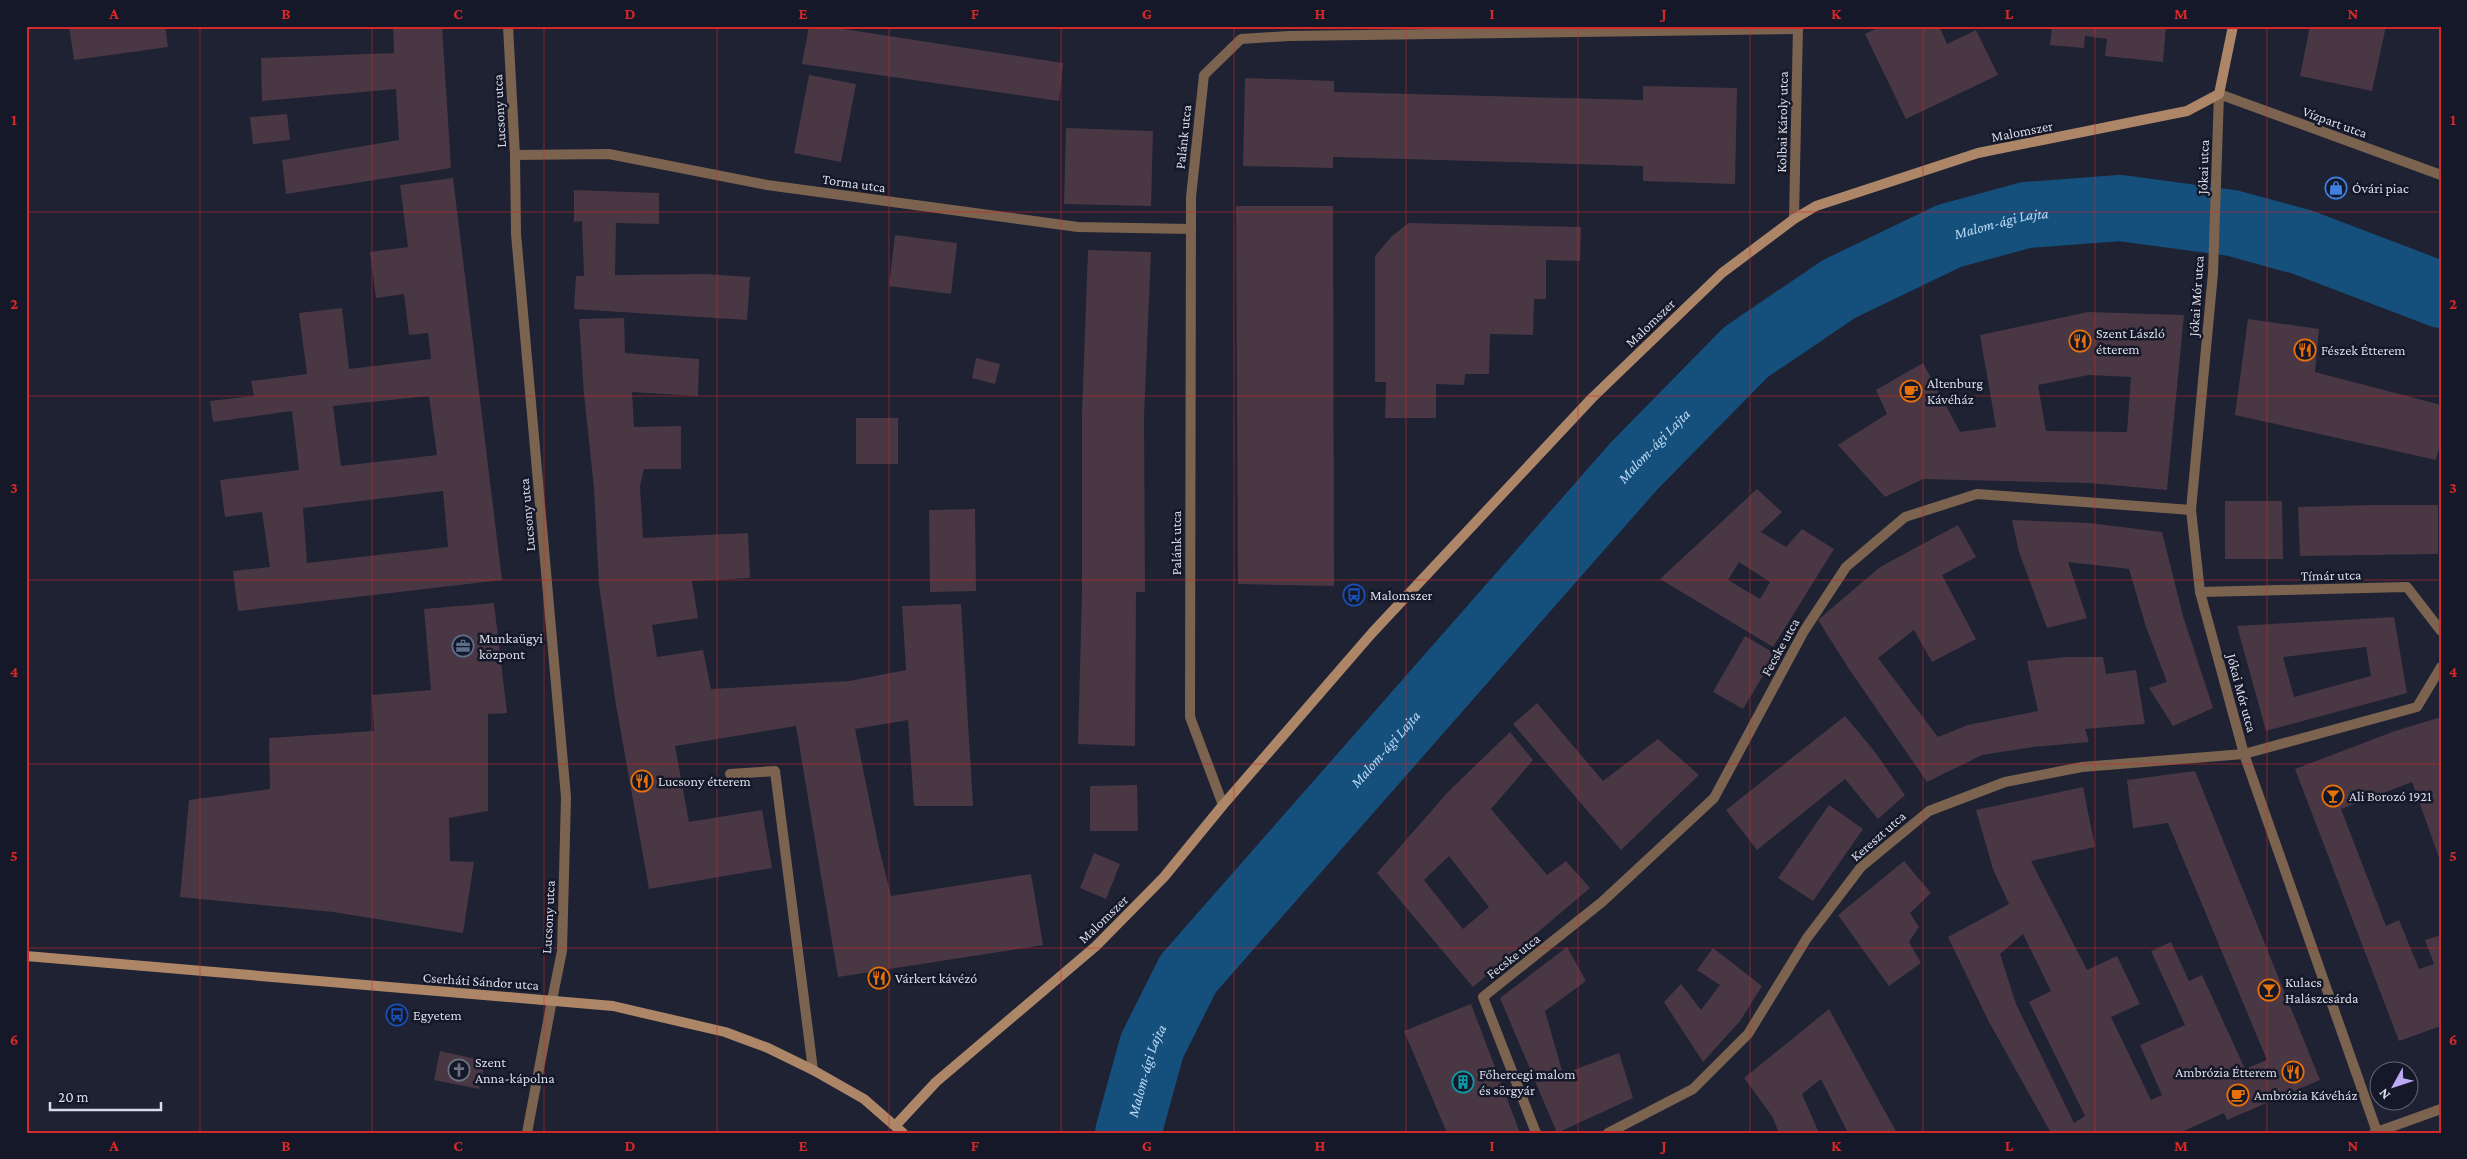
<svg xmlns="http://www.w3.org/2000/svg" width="2467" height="1159" font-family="'Crimson Pro',serif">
	<rect width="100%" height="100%" fill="#1e2233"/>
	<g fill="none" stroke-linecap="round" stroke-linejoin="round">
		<!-- river -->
		<path stroke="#154f7c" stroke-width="66" id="s1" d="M1128,1133L1152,1046L1188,974L1634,466L1746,352L1839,289L1949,236L2026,215L2120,208L2232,223L2302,242L2441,295"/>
	</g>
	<!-- building -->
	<g fill="#493743" fill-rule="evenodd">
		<polygon points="69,26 165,26 168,47 74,60"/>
		<polygon points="393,26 442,26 451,168 286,194 282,160 399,140 396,89 262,101 261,58 394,53"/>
		<polygon points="809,26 824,26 1063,63 1059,101 802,64"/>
		<polygon points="1882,26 1939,26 1947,44 1976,30 1998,75 1906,119 1865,34"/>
		<polygon points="2052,26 2166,26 2163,62 2105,56 2107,39 2085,36 2084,48 2050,45"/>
		<polygon points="2310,26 2386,26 2372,91 2300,76"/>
		<polygon points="809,75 856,84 841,162 794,153"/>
		<polygon points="1245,78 1334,81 1334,92 1643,100 1643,86 1737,88 1735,184 1643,181 1643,166 1333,157 1333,168 1243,166"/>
		<polygon points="287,114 290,140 253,144 250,117"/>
		<polygon points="1066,128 1153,131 1151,206 1064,204"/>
		<path d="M453,178L502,580L238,611L233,571L270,567L262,512L225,517L220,480L299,470L292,411L213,422L210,401L254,396L251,381L307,374L299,313L342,308L349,369L431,359L428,333L409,335L404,294L376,298L370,252L408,247L400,185ZM429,396L437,455L341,466L333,406ZM443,491L448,547L307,563L303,508Z"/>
		<polygon points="574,190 659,193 659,224 616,223 615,275 705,274 750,277 747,320 574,309 576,276 584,276 582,221 574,222"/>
		<polygon points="1236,206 1333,206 1334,586 1238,584"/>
		<polygon points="1409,223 1581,227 1580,261 1546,260 1546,299 1534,299 1533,335 1490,334 1489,374 1465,374 1464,385 1436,384 1436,418 1385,418 1386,382 1375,382 1375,256 1392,236"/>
		<polygon points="895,235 957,243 951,294 889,286"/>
		<polygon points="1088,250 1151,252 1144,416 1145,592 1136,592 1135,746 1078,744 1082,592 1082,413"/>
		<path d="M2088,312L2184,315L2167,490L2089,483L1923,479L1885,497L1838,445L1887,414L1876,390L1923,363L1960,432L1996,427L1980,335ZM2089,375L2131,377L2127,432L2046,431L2038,385Z"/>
		<polygon points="624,318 625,353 699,359 698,396 632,392 634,427 681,426 681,469 644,469 640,486 643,538 748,533 750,578 692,581 698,618 652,625 657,657 703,650 711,689 849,681 906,670 902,606 961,604 973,806 914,806 908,720 855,729 879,848 837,856 879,848 891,896 1031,874 1043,945 838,977 796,726 675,746 689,822 762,810 772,868 649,889 616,705 599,585 594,488 584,394 579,319"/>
		<polygon points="2248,319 2319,329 2315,372 2441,405 2441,440 2436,460 2235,415"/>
		<polygon points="976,358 1000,364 995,384 972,378"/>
		<rect x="856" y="418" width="42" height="46"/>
		<path d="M1757,489L1782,512L1761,532L1786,547L1802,529L1834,549L1773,647L1660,579ZM1739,562L1770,582L1760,599L1728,580Z"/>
		<polygon points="2225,501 2282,501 2283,559 2225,559"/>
		<polygon points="2372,505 2438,505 2438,554 2300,556 2298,507"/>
		<polygon points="975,509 976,591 930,592 929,510"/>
		<polygon points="2012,520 2090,523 2162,532 2183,616 2213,708 2173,726 2149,688 2167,682 2146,627 2129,569 2068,562 2087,618 2047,628 2019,552"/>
		<polygon points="1958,525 1976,557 1942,575 1976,639 1932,662 1914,630 1878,658 1938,737 1968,725 2038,711 2027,661 2067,657 2103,657 2106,674 2136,670 2145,724 2085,729 2089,742 2033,747 1982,755 1927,782 1849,669 1818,620 1880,567"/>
		<polygon points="494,603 507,713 488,714 488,811 449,818 450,861 474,862 463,933 333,912 180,897 189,800 270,789 269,738 374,731 372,695 431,690 424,609"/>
		<path d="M2394,617L2407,693L2266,731L2237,626ZM2366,647L2371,676L2294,697L2283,657Z"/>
		<polygon points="1745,636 1776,654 1743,709 1713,692"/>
		<polygon points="1537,703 1603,781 1658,739 1699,775 1621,850 1513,724"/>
		<polygon points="1845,716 1875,752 1905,795 1878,819 1845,779 1757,850 1726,810"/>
		<polygon points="2441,717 2441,863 2412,782 2341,809 2386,926 2399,920 2419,969 2434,964 2425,940 2441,935 2441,1026 2399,1041 2295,769 2395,731"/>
		<path d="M1510,732L1533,760L1491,809L1547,875L1566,861L1590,888L1473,987L1377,873L1448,792ZM1449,856L1489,907L1463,929L1424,880Z"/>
		<path d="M2195,771L2320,1080L2227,1120L2224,1113L2179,1133H2051L1989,1022L1948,937L2009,904L1993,869L1976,810L2083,787L2095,847L2031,861L2087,970L2117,956L2140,1004L2111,1017L2151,1100L2162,1095L2140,1045L2185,1025L2151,951L2171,942L2189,981L2202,975L2245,1069L2267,1060L2168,823L2133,828L2127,780ZM2023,934L2051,991L2029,1002L2085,1116L2074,1123L2016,1004L2000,954Z"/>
		<polygon points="1137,785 1138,831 1090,831 1090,786"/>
		<polygon points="1829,805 1863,829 1813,901 1778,878"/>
		<polygon points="1094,853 1120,864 1106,899 1080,888"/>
		<polygon points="1904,861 1931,893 1910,913 1919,927 1909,942 1921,963 1889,986 1838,915"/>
		<polygon points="1567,947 1586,981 1545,1011 1563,1074 1619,1053 1633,1098 1557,1133 1500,998"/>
		<polygon points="1713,948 1762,986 1740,1021 1703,1062 1664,1002 1681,984 1701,1010 1720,985 1697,970"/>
		<polygon points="1471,1004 1520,1133 1447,1133 1404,1031"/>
		<polygon points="1829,1009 1877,1097 1897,1133 1848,1133 1821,1079 1802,1094 1819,1133 1779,1133 1772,1116 1744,1078"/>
		<polygon points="440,1051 485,1061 479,1089 434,1080"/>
	</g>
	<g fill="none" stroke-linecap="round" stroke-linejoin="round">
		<!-- lane -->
		<g stroke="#7b634f" stroke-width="10">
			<polyline points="730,774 775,771 813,1070"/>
			<polyline points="527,1133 552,1000"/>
		</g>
		<!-- street -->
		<g stroke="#7b634f" stroke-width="10">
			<polyline points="508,26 515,155 516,234 566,797 562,951 552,1000"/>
			<polyline points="515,155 609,154 767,185 1078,227 1191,229"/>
			<polyline points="1794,219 1798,26"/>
			<polyline points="2200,592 2407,587 2441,631"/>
			<polyline points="1223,805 1190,717 1191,197 1204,75 1241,39 1289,36 1798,29"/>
			<polyline points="2377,1132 2244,754 2200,592 2191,510 2213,273 2219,94 2441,175"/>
			<polyline points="1536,1133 1483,997 1602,902 1714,798 1804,631 1846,567 1905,517 1977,494 2191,510"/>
			<polyline points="1608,1133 1693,1089 1748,1034 1807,938 1861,867 1929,811 2005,782 2082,767 2244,754 2417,707 2441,667"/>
			<polyline points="2374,1133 2441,1109"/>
		</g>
		<!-- secondary -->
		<g stroke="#ad8667" stroke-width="10">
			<polyline points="26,956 613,1006 725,1032 768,1048 813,1070 864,1099 903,1133"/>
			<polyline points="896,1125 936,1082 1096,946 1164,877 1223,805 1372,633 1592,398 1722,273 1794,219 1816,206 1978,153 2187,111 2219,94 2233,26"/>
		</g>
	</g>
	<!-- grid -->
	<path fill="none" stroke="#d62828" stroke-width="1" stroke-opacity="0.55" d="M200,26V1133M372,26V1133M544,26V1133M717,26V1133M889,26V1133M1061,26V1133M1234,26V1133M1406,26V1133M1578,26V1133M1750,26V1133M1923,26V1133M2095,26V1133M2267,26V1133M26,212H2441M26,396H2441M26,580H2441M26,764H2441M26,948H2441"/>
	<!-- icons -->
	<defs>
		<g id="shop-ring" transform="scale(1.125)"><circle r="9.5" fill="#151828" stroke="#3f7fe0" stroke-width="1.5"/><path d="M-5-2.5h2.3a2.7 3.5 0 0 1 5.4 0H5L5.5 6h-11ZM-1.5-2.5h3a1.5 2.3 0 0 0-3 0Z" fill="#3f7fe0"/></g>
		<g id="restaurant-ring" transform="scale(1.125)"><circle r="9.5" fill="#151828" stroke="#e8710a" stroke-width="1.5"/><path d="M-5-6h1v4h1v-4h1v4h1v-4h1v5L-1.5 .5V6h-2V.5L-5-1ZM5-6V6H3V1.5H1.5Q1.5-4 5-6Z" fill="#e8710a"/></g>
		<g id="cafe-ring" transform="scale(1.125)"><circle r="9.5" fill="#151828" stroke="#e8710a" stroke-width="1.5"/><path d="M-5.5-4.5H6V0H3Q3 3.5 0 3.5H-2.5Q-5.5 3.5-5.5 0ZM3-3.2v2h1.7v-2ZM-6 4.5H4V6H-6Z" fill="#e8710a"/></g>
		<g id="bus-ring" transform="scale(1.125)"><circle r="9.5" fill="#151828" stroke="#1a4fb4" stroke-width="1.5"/><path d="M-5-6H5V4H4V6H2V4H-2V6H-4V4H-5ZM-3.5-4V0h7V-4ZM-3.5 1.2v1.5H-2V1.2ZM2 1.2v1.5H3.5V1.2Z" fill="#1a4fb4"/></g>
		<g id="office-ring" transform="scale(1.125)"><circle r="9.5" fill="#151828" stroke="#5c6f8a" stroke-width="1.5"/><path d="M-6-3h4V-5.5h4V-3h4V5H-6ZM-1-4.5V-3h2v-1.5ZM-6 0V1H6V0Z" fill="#5c6f8a"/></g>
		<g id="bar-ring" transform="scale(1.125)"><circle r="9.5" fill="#151828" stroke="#e8710a" stroke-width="1.5"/><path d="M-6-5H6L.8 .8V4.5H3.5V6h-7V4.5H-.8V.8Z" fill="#e8710a"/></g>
		<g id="church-ring" transform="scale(1.125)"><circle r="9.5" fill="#151828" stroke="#6b7280" stroke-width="1.5"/><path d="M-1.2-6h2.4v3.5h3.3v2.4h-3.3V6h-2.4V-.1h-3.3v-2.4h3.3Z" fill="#6b7280"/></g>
		<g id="building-ring" transform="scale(1.125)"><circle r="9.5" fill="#151828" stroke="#0f9aa8" stroke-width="1.5"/><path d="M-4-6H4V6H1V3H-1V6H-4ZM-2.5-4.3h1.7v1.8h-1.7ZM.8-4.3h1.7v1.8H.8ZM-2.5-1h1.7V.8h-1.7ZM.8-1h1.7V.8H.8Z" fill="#0f9aa8"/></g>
	</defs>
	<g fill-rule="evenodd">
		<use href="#shop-ring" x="2336" y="188"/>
		<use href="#restaurant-ring" x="2080" y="341"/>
		<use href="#restaurant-ring" x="2305" y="350"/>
		<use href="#cafe-ring" x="1911" y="391"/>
		<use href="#bus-ring" x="1354" y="595"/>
		<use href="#office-ring" x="463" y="646"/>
		<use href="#restaurant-ring" x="642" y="781"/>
		<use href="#bar-ring" x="2333" y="796"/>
		<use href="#restaurant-ring" x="879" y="978"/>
		<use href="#bar-ring" x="2269" y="990"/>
		<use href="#bus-ring" x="397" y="1015"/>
		<use href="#church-ring" x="459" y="1070"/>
		<use href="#restaurant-ring" x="2293" y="1072"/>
		<use href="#building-ring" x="1463" y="1082"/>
		<use href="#cafe-ring" x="2238" y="1095"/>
	</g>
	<g text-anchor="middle" stroke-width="5" stroke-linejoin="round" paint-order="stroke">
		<!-- street labels -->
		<g font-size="14" fill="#dadce8" stroke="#151828">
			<text transform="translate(499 111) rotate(-93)" y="5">Lucsony utca</text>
			<text transform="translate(1782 122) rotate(-89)" y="5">Kolbai Károly utca</text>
			<text transform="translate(2335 122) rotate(20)" y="5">Vízpart utca</text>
			<text transform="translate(2022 131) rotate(-11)" y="5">Malomszer</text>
			<text transform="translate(1183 137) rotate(-84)" y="5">Palánk utca</text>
			<text transform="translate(2203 167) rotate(-88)" y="5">Jókai utca</text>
			<text transform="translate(854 183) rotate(8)" y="5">Torma utca</text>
			<text transform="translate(2196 296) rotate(-86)" y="5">Jókai Mór utca</text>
			<text transform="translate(1650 323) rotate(-44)" y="5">Malomszer</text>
			<text transform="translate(527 515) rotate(-95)" y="5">Lucsony utca</text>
			<text transform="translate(1176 543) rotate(-90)" y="5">Palánk utca</text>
			<text transform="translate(2331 575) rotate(-1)" y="5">Tímár utca</text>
			<text transform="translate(1780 647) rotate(-61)" y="5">Fecske utca</text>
			<text transform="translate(2242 693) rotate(75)" y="5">Jókai Mór utca</text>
			<text transform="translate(1878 836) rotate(-41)" y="5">Kereszt utca</text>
			<text transform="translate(548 917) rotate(-87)" y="5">Lucsony utca</text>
			<text transform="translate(1103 919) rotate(-44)" y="5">Malomszer</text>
			<text transform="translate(1513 956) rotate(-38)" y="5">Fecske utca</text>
			<text transform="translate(481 981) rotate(4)" y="5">Cserháti Sándor utca</text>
		</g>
		<!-- poi labels -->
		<g font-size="14" fill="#dadce8" stroke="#151828" text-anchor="start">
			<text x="2352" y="193">Óvári piac</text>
			<text x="2096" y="338">Szent László<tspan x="2096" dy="16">étterem</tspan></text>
			<text x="2321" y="355">Fészek Étterem</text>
			<text x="1927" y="388">Altenburg<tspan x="1927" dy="16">Kávéház</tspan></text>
			<text x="1370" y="600">Malomszer</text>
			<text x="479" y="643">Munkaügyi<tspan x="479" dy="16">központ</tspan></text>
			<text x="658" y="786">Lucsony étterem</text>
			<text x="2349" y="801">Ali Borozó 1921</text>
			<text x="895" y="983">Várkert kávézó</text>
			<text x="2285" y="987">Kulacs<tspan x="2285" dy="16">Halászcsárda</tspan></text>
			<text x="413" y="1020">Egyetem</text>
			<text x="475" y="1067">Szent<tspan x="475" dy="16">Anna-kápolna</tspan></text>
			<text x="2277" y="1077" text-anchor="end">Ambrózia Étterem</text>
			<text x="1479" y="1079">Főhercegi malom<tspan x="1479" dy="16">és sörgyár</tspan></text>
			<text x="2254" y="1100">Ambrózia Kávéház</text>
		</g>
		<!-- water labels -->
		<g font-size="15" font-style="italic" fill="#bbd9f5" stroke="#151828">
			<text dy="5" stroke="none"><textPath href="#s1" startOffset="1295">Malom-ági Lajta</textPath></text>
			<text dy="5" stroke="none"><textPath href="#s1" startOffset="875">Malom-ági Lajta</textPath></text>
			<text dy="5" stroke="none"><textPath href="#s1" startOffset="470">Malom-ági Lajta</textPath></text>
			<text dy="5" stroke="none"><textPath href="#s1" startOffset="65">Malom-ági Lajta</textPath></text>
		</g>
	</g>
	<!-- border -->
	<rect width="2467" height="1159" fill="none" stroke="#151828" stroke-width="55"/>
	<!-- north arrow -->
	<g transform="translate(2394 1086) rotate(230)"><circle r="24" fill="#151828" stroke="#646675"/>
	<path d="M0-4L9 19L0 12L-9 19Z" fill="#bea9f5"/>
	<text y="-8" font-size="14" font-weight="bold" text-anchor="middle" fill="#dadce8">N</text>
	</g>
	<!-- scale -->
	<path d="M50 1102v8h111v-8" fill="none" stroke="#dadce8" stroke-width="2.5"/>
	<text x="58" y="1102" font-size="15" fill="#dadce8" stroke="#151828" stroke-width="4" paint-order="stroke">20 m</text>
	<rect x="28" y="28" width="2412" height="1104" fill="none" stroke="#d62828" stroke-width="2"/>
	<g font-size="16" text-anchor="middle" font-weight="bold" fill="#d62828">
		<text x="114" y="19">A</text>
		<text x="286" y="19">B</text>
		<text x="458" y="19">C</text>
		<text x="630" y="19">D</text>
		<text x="803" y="19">E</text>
		<text x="975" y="19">F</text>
		<text x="1147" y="19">G</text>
		<text x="1320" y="19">H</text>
		<text x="1492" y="19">I</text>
		<text x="1664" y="19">J</text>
		<text x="1836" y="19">K</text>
		<text x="2009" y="19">L</text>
		<text x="2181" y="19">M</text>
		<text x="2353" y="19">N</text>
		<text x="14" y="125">1</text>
		<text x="2453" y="125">1</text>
		<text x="14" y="309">2</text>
		<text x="2453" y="309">2</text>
		<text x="14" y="493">3</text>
		<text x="2453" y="493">3</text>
		<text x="14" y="677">4</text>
		<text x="2453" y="677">4</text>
		<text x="14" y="861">5</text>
		<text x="2453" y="861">5</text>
		<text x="14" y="1045">6</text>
		<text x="2453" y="1045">6</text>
		<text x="114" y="1151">A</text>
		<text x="286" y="1151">B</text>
		<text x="458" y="1151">C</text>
		<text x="630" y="1151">D</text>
		<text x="803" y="1151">E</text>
		<text x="975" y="1151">F</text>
		<text x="1147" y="1151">G</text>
		<text x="1320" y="1151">H</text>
		<text x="1492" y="1151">I</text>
		<text x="1664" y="1151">J</text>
		<text x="1836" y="1151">K</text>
		<text x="2009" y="1151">L</text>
		<text x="2181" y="1151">M</text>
		<text x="2353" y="1151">N</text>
	</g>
</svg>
